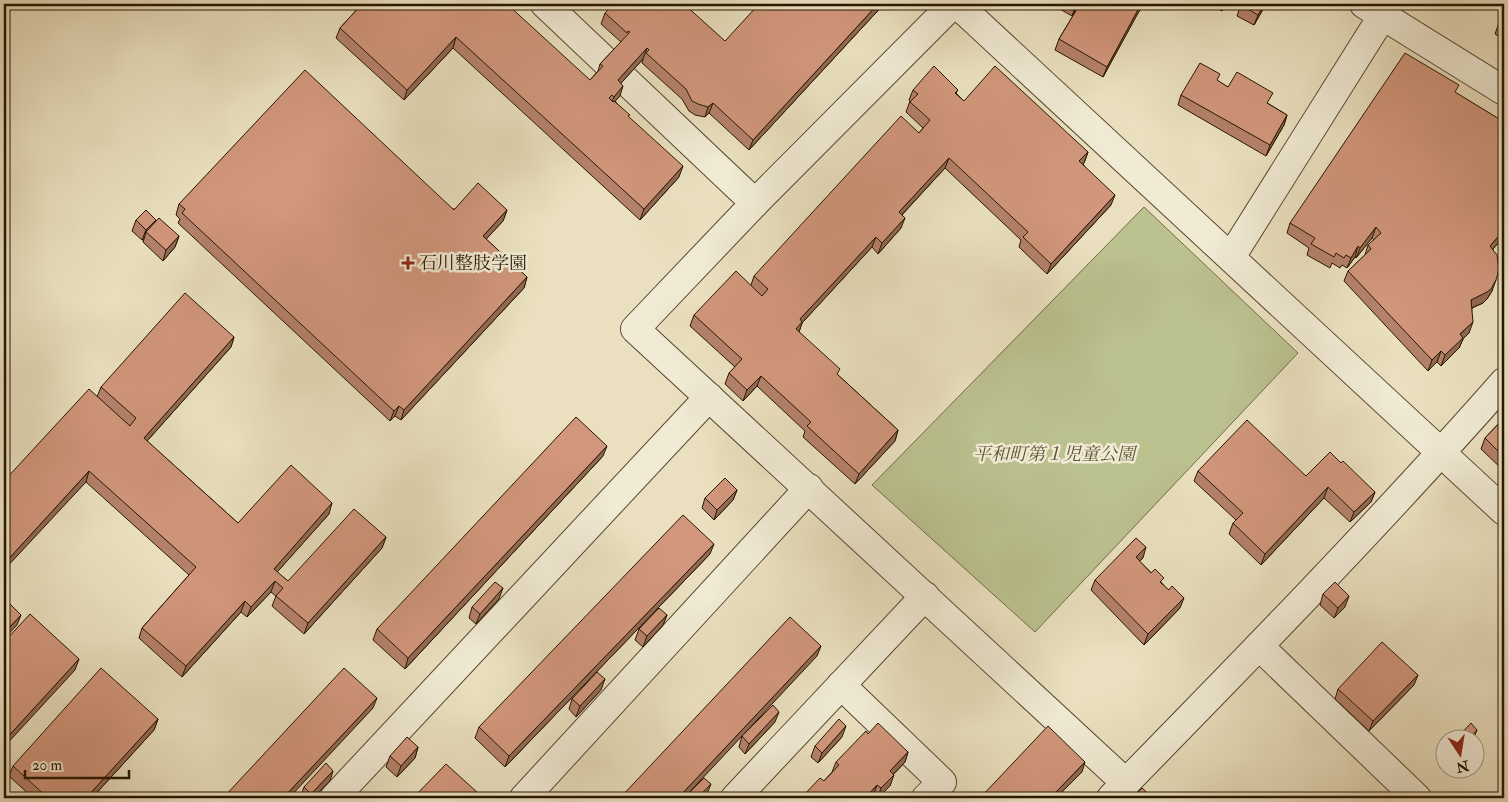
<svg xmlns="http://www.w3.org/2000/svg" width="1508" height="802" font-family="'IM FELL Double Pica','Noto Serif JP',serif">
	<rect width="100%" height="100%" fill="#eae0bf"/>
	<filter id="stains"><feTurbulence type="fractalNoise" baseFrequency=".004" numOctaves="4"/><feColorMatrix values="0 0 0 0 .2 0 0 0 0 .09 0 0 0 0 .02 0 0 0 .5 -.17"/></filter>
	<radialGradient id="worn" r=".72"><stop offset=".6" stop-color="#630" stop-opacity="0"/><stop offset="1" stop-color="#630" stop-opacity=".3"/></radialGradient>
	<!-- green -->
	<polygon fill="#bbc18f" stroke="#716c48" points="1144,207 1298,353 1035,632 872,485"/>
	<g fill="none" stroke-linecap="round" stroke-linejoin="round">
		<!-- minor casing -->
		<g stroke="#584830" stroke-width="30">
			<g id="minor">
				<polyline points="545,4 755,203"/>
				<polyline points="953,4 755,203 635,329 1126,783"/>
				<polyline points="957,4 1504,511"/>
				<polyline points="1364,4 1504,91"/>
				<polyline points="1231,257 1383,15"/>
				<polyline points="1259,646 1417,798"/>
				<polyline points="841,685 942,782 926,798"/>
				<polyline points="334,798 709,397"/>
				<polyline points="524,798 809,488"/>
				<polyline points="735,798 925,596"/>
				<path d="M1111,798C1244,662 1378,525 1504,382"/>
			</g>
		</g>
		<!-- minor -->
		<use href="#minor" stroke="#f1ebd5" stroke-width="28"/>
	</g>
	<!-- wall -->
	<g fill="#b4816a" stroke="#271600">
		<polygon points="362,4 590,80 598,71 600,64 621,42 601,24 605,13 725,41 884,4 749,150 709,113 705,117 695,115 689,111 682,99 642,63 643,59 621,83 620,96 615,101 679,177 640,220 453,48 404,100 336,38 340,28"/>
		<polygon points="1051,4 1079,4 1072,16"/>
		<polygon points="1080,4 1144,4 1138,13 1103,77 1055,50 1059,39"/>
		<polygon points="1210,4 1226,4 1222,11"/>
		<polygon points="1229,4 1266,4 1254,25 1237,16 1239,10"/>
		<polygon points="1504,15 1504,39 1495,34 1499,23"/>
		<polygon points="1218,81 1228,87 1269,104 1287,115 1284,125 1266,156 1178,105 1181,95"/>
		<polygon points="913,90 958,90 956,93 964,101 1088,152 1084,163 1083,164 1111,205 1047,274 1019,247 1021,240 945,168 902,215 901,228 878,254 872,247 802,323 799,332 838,375 898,430 895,441 855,484 803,437 805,431 757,386 743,401 725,384 729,373 735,367 690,326 694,315 751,285 754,276 919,133 923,128 906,112 910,101 909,100"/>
		<polygon points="1456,93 1504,122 1504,236 1493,249 1492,291 1487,299 1483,303 1472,308 1469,333 1463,339 1459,348 1441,366 1437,362 1428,371 1344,281 1348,271 1365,255 1368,245 1374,240 1372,238 1356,258 1355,257 1347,268 1342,265 1340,268 1332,263 1330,268 1307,255 1309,248 1287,233 1290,223"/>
		<polygon points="179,204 507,210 503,221 486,239 527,277 524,288 401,420 395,416 390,421 178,223 180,219 176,215"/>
		<polygon points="136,220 155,223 179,236 175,247 163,261 143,242 144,239 142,240 132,231"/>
		<polygon points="234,337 231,347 147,441 238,523 329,514 277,572 288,581 386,537 382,548 304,634 272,606 276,596 271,592 247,617 241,612 182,677 139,638 142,628 189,575 86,482 97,397 101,387"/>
		<polygon points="1504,418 1504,471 1481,449 1485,438"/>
		<polygon points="603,456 405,669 373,640 377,629"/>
		<polygon points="1341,463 1375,492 1371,502 1350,522 1324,498 1261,565 1229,534 1233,523 1236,520 1194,481 1198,471 1306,476"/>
		<polygon points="737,490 733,500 714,520 702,508 705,498"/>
		<polygon points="710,554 505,767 475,738 479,727"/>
		<polygon points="1143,558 1139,561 1162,583 1180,608 1144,645 1091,590 1095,580"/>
		<polygon points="1323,594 1345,607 1334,618 1320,605"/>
		<polygon points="499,599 476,624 469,618 472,607"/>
		<polygon points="667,615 663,625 643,647 635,640 639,629"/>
		<polygon points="1414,685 1369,731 1335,699 1338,689"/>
		<polygon points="601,690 576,717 569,709 572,699"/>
		<polygon points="158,719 154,730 92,798 33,798 9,776 13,766"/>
		<polygon points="775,722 745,754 739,747 742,736"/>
		<polygon points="868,734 908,752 905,762 893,775 890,786 878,798 877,798 873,796 824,781 832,772 836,762"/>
		<polygon points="842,737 818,763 811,757 815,746"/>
		<polygon points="418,747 415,758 397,777 386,767 390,756"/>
		<polygon points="330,781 313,798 300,798 304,787"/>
	</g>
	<!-- shaded-wall -->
	<g fill="#926956" stroke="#271600">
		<polygon points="878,4 884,4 749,150 753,140"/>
		<polygon points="1077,4 1079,4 1072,16 1076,5"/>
		<polygon points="1141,4 1144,4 1138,13 1103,77 1107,67"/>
		<polygon points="1264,4 1266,4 1254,25 1258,15"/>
		<polygon points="456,37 453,48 404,100 407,90"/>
		<polygon points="647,48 643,59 614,91 618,80"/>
		<polygon points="623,86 620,96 610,107 614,97"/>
		<polygon points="713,103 709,113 705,117 708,107"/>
		<polygon points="1287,115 1284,125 1266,156 1270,145"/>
		<polygon points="1088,152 1084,163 1076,172 1079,161"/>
		<polygon points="949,158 945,168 895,222 899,212"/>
		<polygon points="683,166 679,177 640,220 644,209"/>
		<polygon points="1115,195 1111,205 1047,274 1051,264"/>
		<polygon points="507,210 503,221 479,247 483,236"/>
		<polygon points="905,218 901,228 878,254 882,243"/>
		<polygon points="156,220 152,230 146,232 144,239 142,240 146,230"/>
		<polygon points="1376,227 1372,238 1356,258 1360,248"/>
		<polygon points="1504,230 1504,236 1487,256 1490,246"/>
		<polygon points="179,236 175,247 163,261 166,250"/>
		<polygon points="876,237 872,247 802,323 799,332 792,339 800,319"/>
		<polygon points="1358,246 1355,257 1347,268 1351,258"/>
		<polygon points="527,277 524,288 401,420 404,410"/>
		<polygon points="1496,280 1492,291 1487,299 1483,303 1467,310 1471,300"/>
		<polygon points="1473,322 1469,333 1463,339 1459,348 1441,366 1445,355 1460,334"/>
		<polygon points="234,337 231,347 140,449 144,438"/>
		<polygon points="1441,351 1437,362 1428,371 1432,360"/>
		<polygon points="761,376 757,386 743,401 747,390"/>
		<polygon points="399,406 395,416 390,421 394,411"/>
		<polygon points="898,430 895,441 855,484 859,474"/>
		<polygon points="607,446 603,456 405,669 408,658"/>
		<polygon points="89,471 86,482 4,570 4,564"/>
		<polygon points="1328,487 1324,498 1261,565 1265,554"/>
		<polygon points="737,490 733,500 714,520 717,510"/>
		<polygon points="1375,492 1371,502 1350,522 1354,512"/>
		<polygon points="332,503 329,514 271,579 274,569"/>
		<polygon points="386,537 382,548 304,634 308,623"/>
		<polygon points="714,544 710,554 505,767 509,756"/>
		<polygon points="1146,547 1143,558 1132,568 1136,557"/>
		<polygon points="275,581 271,592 247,617 251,607"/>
		<polygon points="503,588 499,599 476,624 480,614"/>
		<polygon points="1349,596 1345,607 1334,618 1338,608"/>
		<polygon points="1184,598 1180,608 1144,645 1148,634"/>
		<polygon points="245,601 241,612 182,677 186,666"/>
		<polygon points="21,615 17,625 4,639 4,633"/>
		<polygon points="667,615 663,625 643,647 647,636"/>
		<polygon points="821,646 817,656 684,798 678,798"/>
		<polygon points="79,659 75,670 4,747 4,741"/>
		<polygon points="1418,675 1414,685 1369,731 1373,721"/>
		<polygon points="605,679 601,690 576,717 580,706"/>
		<polygon points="377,698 373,708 289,798 283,798"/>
		<polygon points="779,712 775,722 745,754 749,744"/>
		<polygon points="158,719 154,730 92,798 86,798"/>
		<polygon points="846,726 842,737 818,763 822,753"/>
		<polygon points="1477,730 1473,740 1468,740"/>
		<polygon points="418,747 415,758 397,777 401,766"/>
		<polygon points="908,752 905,762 886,782 890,771"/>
		<polygon points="1085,762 1082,772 1056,798 1056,792"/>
		<polygon points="333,771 330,781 313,798 310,798 311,794"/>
		<polygon points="894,775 890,786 878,798 881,788"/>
		<polygon points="711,784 707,794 703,798 697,798"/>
		<polygon points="877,785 873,796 871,798 865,798"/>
	</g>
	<!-- building -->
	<g fill="#d1967b" stroke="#271600">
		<polygon points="362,4 507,4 590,80 603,66 600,64 630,32 628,31 627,33 605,13 614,4 684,4 725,41 759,4 878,4 753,140 713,103 708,107 698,104 692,101 686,89 646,53 649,50 647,48 618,80 623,86 614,97 612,95 609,98 613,102 614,101 630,115 628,116 683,166 644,209 456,37 407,90 340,28"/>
		<polygon points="1080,4 1141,4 1107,67 1059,39"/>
		<polygon points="1242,4 1264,4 1258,15 1241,5"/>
		<polygon points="1504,15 1504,27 1499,23"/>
		<polygon points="1405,53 1459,85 1455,92 1504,122 1504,230 1490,246 1497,255 1499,270 1496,280 1491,289 1487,292 1471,300 1473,322 1460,334 1463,338 1445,355 1441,351 1432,360 1348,271 1371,249 1368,245 1381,233 1376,227 1360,248 1358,246 1351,258 1346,255 1344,258 1336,253 1334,257 1311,244 1315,238 1290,223"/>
		<polygon points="1200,63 1220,74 1217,80 1228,87 1237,72 1273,93 1267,103 1287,115 1270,145 1181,95"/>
		<polygon points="934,66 958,90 955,93 964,101 995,66 1088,152 1079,161 1115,195 1051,264 1023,237 1028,232 949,158 899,212 905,218 882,243 876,237 800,319 802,322 796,329 840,369 837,374 898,430 859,474 807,426 811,422 761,376 747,390 729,373 742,359 694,315 736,271 762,296 768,289 754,276 901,116 919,133 930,120 910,102 918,94 913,90"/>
		<polygon points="305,70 454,210 478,183 507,210 483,236 527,277 404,410 399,406 394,411 182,213 185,209 179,204"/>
		<polygon points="146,210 156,220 146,230 136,220"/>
		<polygon points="159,218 179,236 166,250 146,232"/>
		<polygon points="185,293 234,337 144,438 238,523 291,465 332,503 274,569 288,581 354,509 386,537 308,623 276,596 283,588 275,581 251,607 245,601 186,666 142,628 196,567 89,471 4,564 4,481 89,389 130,426 136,418 101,387"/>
		<polygon points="576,417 607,446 408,658 377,629"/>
		<polygon points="1504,418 1504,457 1485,438"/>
		<polygon points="1247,420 1306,476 1330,452 1341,463 1343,461 1375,492 1354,512 1328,487 1265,554 1233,523 1243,513 1198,471"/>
		<polygon points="725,478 737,490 717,510 705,498"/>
		<polygon points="683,515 714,544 509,756 479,727"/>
		<polygon points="1136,538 1146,547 1136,557 1151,573 1155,569 1164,578 1160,582 1169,590 1172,586 1184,598 1148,634 1095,580"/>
		<polygon points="495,582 503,588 480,614 472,607"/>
		<polygon points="1335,582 1349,596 1338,608 1323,594"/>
		<polygon points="4,598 21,615 4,633"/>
		<polygon points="659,608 667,615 647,636 639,629"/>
		<polygon points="30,614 79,659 4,741 4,642"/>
		<polygon points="790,617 821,646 678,798 620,798"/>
		<polygon points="1382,642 1418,675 1373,721 1338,689"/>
		<polygon points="101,668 158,719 86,798 48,798 13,766"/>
		<polygon points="344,668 377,698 283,798 223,798"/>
		<polygon points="597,672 605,679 580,706 572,699"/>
		<polygon points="773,705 779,712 749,744 742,736"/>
		<polygon points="839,719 846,726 822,753 815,746"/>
		<polygon points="878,723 908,752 890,771 894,775 881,788 877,785 865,798 801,798 820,778 824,781 839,765 836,762 866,731 868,734"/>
		<polygon points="1471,723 1477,730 1468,740 1455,740"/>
		<polygon points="1048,726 1085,762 1056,792 1061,796 1059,798 980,798"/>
		<polygon points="407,737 418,747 401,766 390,756"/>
		<polygon points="326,763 333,771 311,794 304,787"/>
		<polygon points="446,764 478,793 472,798 413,798"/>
		<polygon points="704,778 711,784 697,798 684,798"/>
		<polygon points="1142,788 1153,798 1132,798"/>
	</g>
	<!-- markers -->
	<path fill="#8f2418" stroke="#f1ebd5" stroke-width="2" d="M405.5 255.5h5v5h5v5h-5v5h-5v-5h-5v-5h5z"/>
	<g text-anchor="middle" stroke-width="5" stroke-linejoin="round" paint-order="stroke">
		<!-- poi labels -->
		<g font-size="18" fill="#271600" stroke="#f1ebd5" text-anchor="start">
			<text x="419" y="269">石川整肢学園</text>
		</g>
		<!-- park labels -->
		<g font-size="18" font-style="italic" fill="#5b5232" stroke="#f1ebd5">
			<text x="1054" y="460">平和町第１児童公園</text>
		</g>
	</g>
	<!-- margin -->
	<rect width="1508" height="802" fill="none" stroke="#eae0bf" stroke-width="20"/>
	<rect x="5" y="5" width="1498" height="792" fill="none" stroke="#271600" stroke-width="2.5"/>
	<rect x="10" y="10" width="1488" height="782" fill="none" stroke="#271600"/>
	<!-- north arrow -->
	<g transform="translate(1460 754) rotate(168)"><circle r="24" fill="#f1ebd5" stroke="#a09680"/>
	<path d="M0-4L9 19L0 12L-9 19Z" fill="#8f2418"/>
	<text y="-8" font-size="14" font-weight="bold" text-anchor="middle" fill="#271600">N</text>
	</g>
	<!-- scale -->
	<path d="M25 770v8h104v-8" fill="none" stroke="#271600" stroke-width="2.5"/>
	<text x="32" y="770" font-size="15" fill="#271600" stroke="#f1ebd5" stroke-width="4" paint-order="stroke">20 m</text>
	<rect width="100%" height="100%" filter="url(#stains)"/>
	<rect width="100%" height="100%" fill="url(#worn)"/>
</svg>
